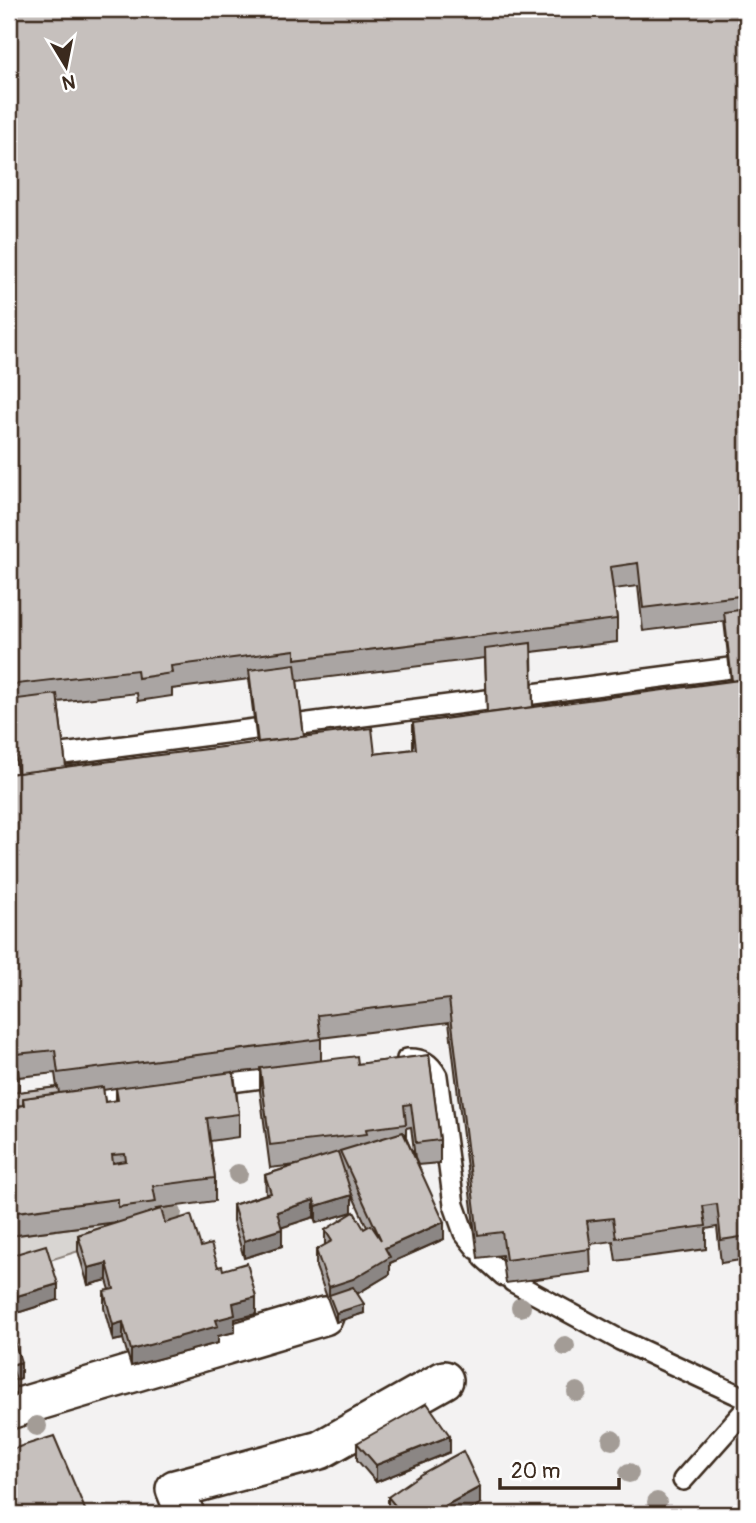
<svg xmlns="http://www.w3.org/2000/svg" width="756" height="1523" font-family="Pangolin,sans-serif">
	<rect width="100%" height="100%" fill="#f3f2f2"/>
	<filter id="ink" filterUnits="userSpaceOnUse"><feTurbulence type="fractalNoise" baseFrequency=".0143" numOctaves="2"/><feDisplacementMap in="SourceGraphic" scale="14" xChannelSelector="R" yChannelSelector="G"/><feConvolveMatrix kernelMatrix="1 2 1 2 8 2 1 2 1" color-interpolation-filters="sRGB"/></filter>
	<g filter="url(#ink)">
		<!-- green -->
		<polygon fill="#d8d5d2" stroke="#8a8078" stroke-width="2" points="118,1222 120,1238 9,1273 9,1236"/>
		<g fill="none" stroke-linecap="round" stroke-linejoin="round">
			<!-- lane casing -->
			<g stroke="#3b2a1e" stroke-width="24">
				<g id="lane">
					<polyline points="533,694 730,668"/>
					<polyline points="301,724 487,700"/>
					<polyline points="63,754 255,729"/>
					<path d="M407,1059C422,1058 430,1063 437,1076L454,1205L464,1233L477,1249"/>
					<polyline points="209,1085 284,1075"/>
					<polyline points="78,1103 141,1094"/>
					<polyline points="484,1258 504,1276"/>
					<polyline points="513,1282 620,1340 747,1399"/>
					<polyline points="683,1480 747,1408"/>
				</g>
			</g>
			<!-- street casing -->
			<g stroke="#3b2a1e" stroke-width="42">
				<g id="street">
					<polyline points="9,1410 324,1316"/>
					<polyline points="185,1514 175,1489 320,1450 444,1380"/>
				</g>
			</g>
			<!-- lane -->
			<use href="#lane" stroke="#fff" stroke-width="19"/>
			<!-- street -->
			<use href="#street" stroke="#fff" stroke-width="37"/>
		</g>
		<!-- trees -->
		<g fill="#a39c96">
			<circle cx="238" cy="1174" r="10"/>
			<circle cx="172" cy="1213" r="10"/>
			<circle cx="521" cy="1307" r="10"/>
			<circle cx="565" cy="1346" r="10"/>
			<circle cx="577" cy="1392" r="10"/>
			<circle cx="37" cy="1426" r="10"/>
			<circle cx="612" cy="1440" r="10"/>
			<circle cx="629" cy="1473" r="10"/>
			<circle cx="657" cy="1502" r="10"/>
		</g>
		<!-- wall -->
		<g fill="#aaa5a3" stroke="#3b2a1e" stroke-width="2" fill-rule="evenodd">
			<path d="M9,9H747V1259L721,1263L717,1227L706,1229V1249L616,1261L613,1241L590,1244L591,1272L506,1283L502,1255L478,1258L449,1022L321,1038V1061L358,1064L429,1055L440,1140V1163L418,1165L444,1239L390,1263V1274L357,1294L364,1313L336,1322L316,1267V1250L325,1245V1230L364,1229L367,1227L350,1190L352,1212L316,1223L314,1217L282,1227V1246L244,1258L233,1221V1205L266,1194L265,1175L296,1165L270,1168L260,1091V1070L234,1073L239,1114V1137L210,1141L215,1178V1201L156,1209L165,1223L201,1247L218,1267L223,1270L256,1314L235,1319V1332L218,1336V1343L131,1366L123,1339L113,1341L104,1308V1291L110,1290L107,1280L88,1285L78,1251V1235L117,1222L9,1236V1107H11L10,1102H9V774L17,773L9,708ZM638,586L643,631L724,621L731,681L533,707L532,652L617,642V619L613,589ZM485,658L487,713L413,723V749L375,754L304,737L297,681ZM249,679L257,743L66,767L58,702L137,693L138,701L172,696V689ZM55,1073L57,1087L19,1092V1077ZM116,1088V1101L105,1102L103,1090ZM411,1127L415,1158L406,1138V1128Z"/>
			<polygon points="9,1256 58,1300 17,1313 9,1288"/>
			<polygon points="357,1443 450,1452 376,1482 357,1460"/>
			<polygon points="388,1497 480,1504 461,1514 388,1514"/>
		</g>
		<!-- shaded-wall -->
		<g fill="#8b8684" stroke="#3b2a1e" stroke-width="2">
			<polygon points="352,1195 352,1212 316,1223 316,1206"/>
			<polygon points="314,1200 314,1217 277,1229 277,1212"/>
			<polygon points="444,1222 444,1239 390,1263 390,1274 353,1296 329,1295 329,1287 385,1248"/>
			<polygon points="282,1229 282,1246 244,1258 244,1241"/>
			<polygon points="107,1263 107,1280 88,1285 88,1268"/>
			<polygon points="58,1284 58,1300 17,1313 17,1296"/>
			<polygon points="256,1297 256,1314 235,1319 235,1332 218,1336 218,1343 131,1366 131,1350 216,1320 233,1303"/>
			<polygon points="364,1304 364,1313 336,1322 336,1313"/>
			<polygon points="123,1322 123,1339 113,1341 113,1325"/>
			<polygon points="21,1362 21,1378 16,1380 16,1396 9,1398 9,1382 11,1365"/>
			<polygon points="450,1436 450,1452 376,1482 376,1465"/>
			<polygon points="480,1487 480,1504 461,1514 430,1514"/>
		</g>
		<!-- building -->
		<g fill="#c6c0bd" stroke="#3b2a1e" stroke-width="2" fill-rule="evenodd">
			<polygon points="9,9 747,9 747,595 643,608 638,563 610,567 617,619 295,659 295,650 171,666 172,673 138,678 137,670 9,685"/>
			<polygon points="747,609 747,679 732,681 724,612"/>
			<polygon points="531,643 533,707 487,713 485,649"/>
			<polygon points="295,664 304,737 258,742 249,670"/>
			<polygon points="747,679 747,1236 721,1240 717,1204 703,1206 706,1226 616,1238 613,1218 587,1221 591,1249 506,1260 502,1232 478,1235 449,999 318,1015 321,1039 58,1073 55,1050 16,1054 19,1078 9,1079 9,774 372,728 375,754 416,749 413,723"/>
			<polygon points="57,694 66,767 18,773 9,700"/>
			<polygon points="429,1055 440,1140 416,1143 411,1104 404,1105 406,1124 366,1129 367,1134 270,1145 260,1068 357,1056 358,1064"/>
			<path d="M233,1072L239,1114L207,1118L215,1178L153,1186L156,1202L118,1207V1199L9,1213V1107L24,1105L23,1098L103,1087L105,1102L118,1100L116,1088ZM125,1154L126,1161L113,1163L112,1155Z"/>
			<polygon points="58,1087 59,1093 23,1098 23,1105 12,1106 10,1093"/>
			<polygon points="403,1132 444,1222 385,1248 390,1257 353,1279 329,1287 316,1250 332,1241 325,1230 354,1212 364,1229 371,1225 381,1240 340,1151"/>
			<polygon points="338,1152 352,1195 316,1206 314,1200 277,1212 282,1229 244,1241 233,1205 271,1193 265,1175"/>
			<polygon points="161,1209 165,1223 191,1215 201,1247 211,1244 218,1267 222,1266 223,1270 247,1263 256,1297 233,1303 235,1315 216,1320 218,1326 131,1350 123,1322 113,1325 104,1291 114,1289 107,1263 88,1268 78,1235"/>
			<polygon points="46,1245 58,1284 17,1296 9,1271 9,1256"/>
			<polygon points="353,1287 364,1304 336,1313 329,1295"/>
			<polygon points="9,1325 21,1362 11,1365 16,1379 9,1382"/>
			<polygon points="427,1403 450,1436 376,1465 357,1443"/>
			<polygon points="54,1436 87,1514 9,1514 9,1450"/>
			<polygon points="463,1451 480,1487 430,1514 402,1514 388,1497 421,1474"/>
			<polygon points="347,1510 348,1514 326,1514"/>
			<polygon points="736,1510 738,1514 727,1514"/>
		</g>
	</g>
	<!-- margin -->
	<rect width="756" height="1523" fill="none" stroke="#fff" stroke-width="35"/>
	<rect x="18" y="18" width="721" height="1488" fill="none" stroke="#3b2a1e" stroke-width="2.5" filter="url(#ink)"/>
	<!-- north arrow -->
	<g transform="translate(66 66) rotate(170)" stroke="#ffffff" stroke-width="5" paint-order="stroke">
	<path d="M0-5L12 26L0 18L-12 26Z" fill="#3b2a1e"/>
	<text y="-10" font-size="19" font-weight="bold" text-anchor="middle" fill="#3b2a1e">N</text>
	</g>
	<!-- scale -->
	<path d="M500 1478v10h119v-10" fill="none" stroke="#3b2a1e" stroke-width="3.5"/>
	<text x="511" y="1478" font-size="21" fill="#3b2a1e" stroke="#ffffff" stroke-width="5" paint-order="stroke">20 m</text>
</svg>
